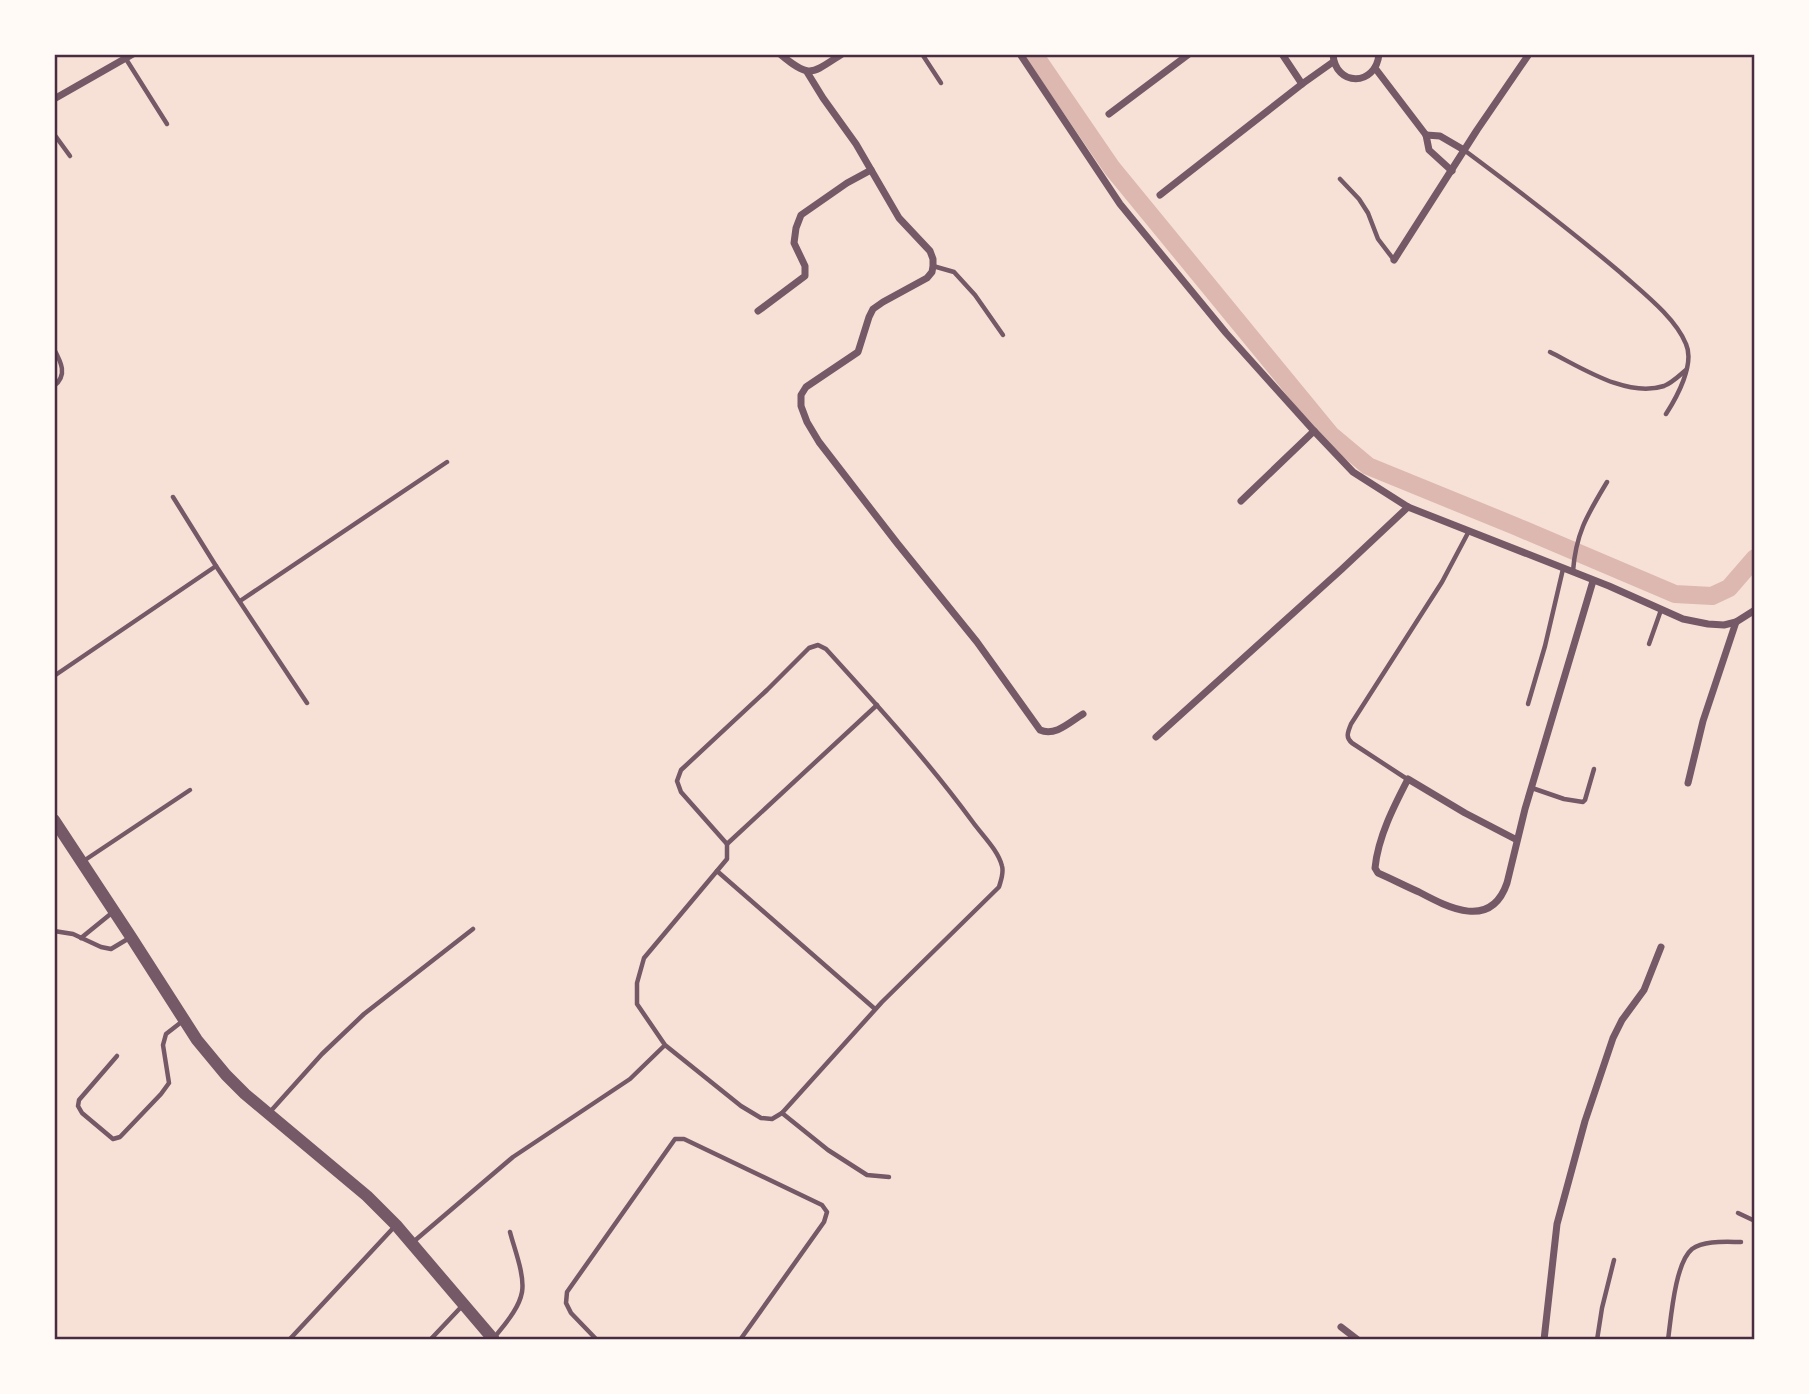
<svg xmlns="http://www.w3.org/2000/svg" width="1809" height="1394" font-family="Figtree,sans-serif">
	<rect width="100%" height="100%" fill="#f7e1d7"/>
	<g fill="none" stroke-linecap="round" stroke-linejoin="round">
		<!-- canal -->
		<polyline stroke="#dcb8b0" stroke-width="18" points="1034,54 1112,168 1331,435 1368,466 1515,526 1675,594 1712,596 1729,588 1755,558"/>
		<!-- service -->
		<g stroke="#755966" stroke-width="4.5">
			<polyline points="922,54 941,83"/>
			<polyline points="126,59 167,124"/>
			<polyline points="54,134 70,156"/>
			<path d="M1464,150C1518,190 1570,230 1621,273C1642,292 1675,317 1686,344C1695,364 1677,397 1666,414"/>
			<polyline points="1340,179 1359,199 1368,213 1378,239 1394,260"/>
			<polyline points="933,266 954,272 975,295 1003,335"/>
			<path d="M54,349C61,362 68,375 54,386"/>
			<path d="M1550,352C1582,368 1627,398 1664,386C1672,383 1680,375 1686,370"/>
			<polyline points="216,566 307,703"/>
			<path d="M1573,571C1576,532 1588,514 1607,482"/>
			<polyline points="240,601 447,462"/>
			<polyline points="1649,644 1661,610"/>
			<polyline points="54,676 216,566 173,497"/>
			<polyline points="1528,704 1545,646 1563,569"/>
			<path d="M1407,779L1352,743C1345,737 1348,732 1351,724L1442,582L1469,531"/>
			<polyline points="1532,788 1564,799 1583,802 1585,800 1594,769"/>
			<polyline points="727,844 877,705"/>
			<polyline points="82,862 190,790"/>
			<polyline points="717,871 875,1009"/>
			<polyline points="54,931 73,934 101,947 111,949 131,937"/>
			<polyline points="81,938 113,912"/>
			<polyline points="117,1056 79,1100 78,1106 82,1113 113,1139 120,1137 161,1094 169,1083 163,1045 166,1034 184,1020"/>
			<polyline points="269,1113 322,1054 364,1014 473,929"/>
			<polyline points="782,1113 828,1150 867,1175 889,1177"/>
			<polyline points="1738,1213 1755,1221"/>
			<path d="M412,1243L513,1157L630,1079L665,1045L637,1004V983L644,958L727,859V844L681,792L677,781L681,770L767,690L809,648L818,645L826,649C877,705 928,761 972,821C982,835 998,850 1002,866C1004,873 1001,880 999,887L882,1002L782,1113L772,1119L761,1118L741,1106L665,1045"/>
			<path d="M494,1338C504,1325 519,1309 522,1292C525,1275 514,1248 510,1232"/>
			<polyline points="289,1340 396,1225"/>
			<polyline points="430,1340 463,1305"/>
			<polyline points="597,1340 571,1313 566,1303 567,1292 675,1139 684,1139 822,1205 827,1212 824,1222 740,1340"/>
			<polyline points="1597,1340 1602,1308 1614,1260"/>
			<path d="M1668,1340C1671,1318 1675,1263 1692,1249C1704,1240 1727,1242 1741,1242"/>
		</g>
		<!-- minor -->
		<g stroke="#755966" stroke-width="7">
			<path d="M780,54C810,79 811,74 842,54"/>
			<polyline points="1020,54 1120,204 1226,333 1314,431 1353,472 1408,507 1609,586 1683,619 1708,624 1724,625 1736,622 1755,610"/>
			<polyline points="1282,54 1302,84"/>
			<path d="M1333,54C1335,87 1376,87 1379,54"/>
			<polyline points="1375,68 1426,135 1429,150 1452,171"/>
			<path d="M807,72L823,98L856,144L899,218L930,251L933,259V266L932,272L927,278L883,302L873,309L869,317L858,352L806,387L801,395V406L807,422L819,442L897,543L977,642L1040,730C1055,737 1070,722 1083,714"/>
			<polyline points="54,99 133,54"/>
			<polyline points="1109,114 1189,54"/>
			<polyline points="1426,135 1440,136 1464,150"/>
			<polyline points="1160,195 1302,84 1333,62"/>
			<polyline points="1394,260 1477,130 1529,54"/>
			<polyline points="758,311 805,276 805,266 794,243 796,228 801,215 847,183 871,170"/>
			<polyline points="1241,501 1314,431"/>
			<polyline points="1156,737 1342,569 1408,507"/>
			<polyline points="1688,783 1703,721 1736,622"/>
			<path d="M1517,840L1465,813L1408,779C1394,806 1378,837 1375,868L1378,873C1392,879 1405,886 1419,892C1449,908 1491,930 1507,883L1525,809L1593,581"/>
			<polyline points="1341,1327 1358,1340"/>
			<polyline points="1544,1340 1557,1224 1585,1121 1613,1038 1622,1020 1644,990 1661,947"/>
		</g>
		<!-- tertiary -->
		<polyline stroke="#755966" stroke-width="12" points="54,820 131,937 197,1040 226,1075 245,1094 367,1196 396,1225 494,1340"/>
	</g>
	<!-- border -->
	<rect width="1809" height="1394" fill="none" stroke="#fffaf5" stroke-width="112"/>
	<rect x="56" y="56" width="1697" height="1282" fill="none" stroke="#4a2c40" stroke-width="2.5"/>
</svg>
